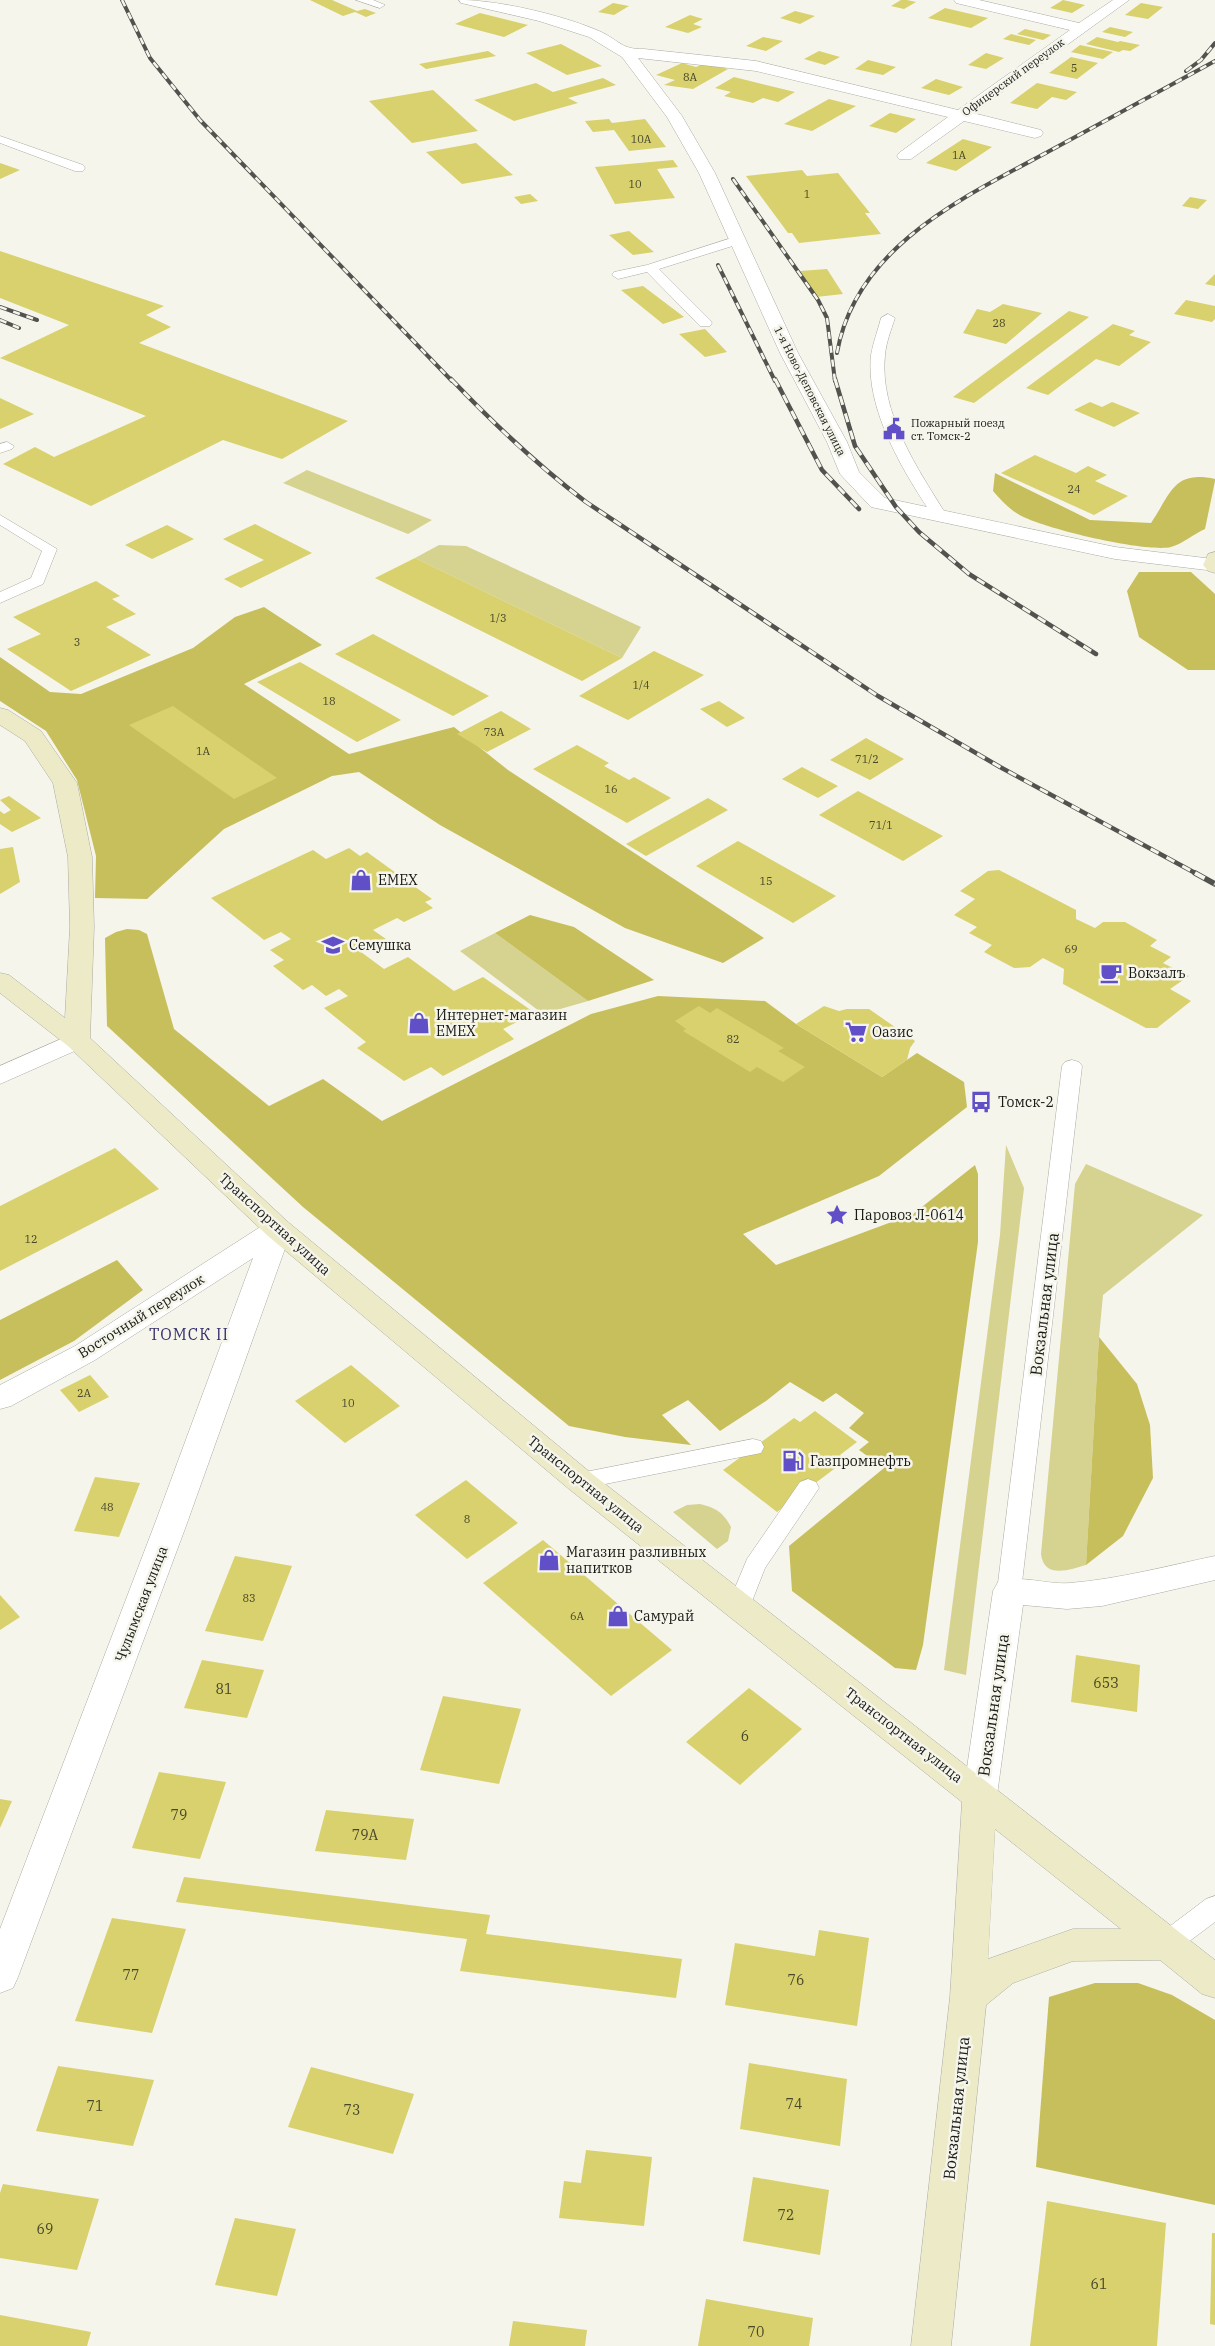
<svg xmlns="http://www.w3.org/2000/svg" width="1215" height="2346" font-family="'IBM Plex Serif',serif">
	<rect width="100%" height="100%" fill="#f5f5ec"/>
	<!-- green -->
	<g fill="#d6d290">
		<polygon points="307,470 432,520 408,534 283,483"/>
		<polygon points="439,545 466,546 641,627 622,658 415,558"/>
		<polygon points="495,933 588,1001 543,1014 460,951"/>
		<polygon points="1006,1145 1024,1188 966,1675 944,1670 1000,1235"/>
		<path d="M1086,1164L1203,1215L1103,1295L1099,1337L1086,1565C1071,1569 1044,1580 1041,1554L1075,1184Z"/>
		<path d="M700,1504C716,1508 723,1512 731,1527L728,1541L717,1549L673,1512L687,1505Z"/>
	</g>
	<!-- forest -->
	<g fill="#c7bf5b">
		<path d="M995,473L1090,520L1151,523C1171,494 1173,470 1215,479V481L1205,529C1194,534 1182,544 1171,547C1146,553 1040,528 1018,514C1008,508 1001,500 993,491Z"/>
		<polygon points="1139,572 1191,572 1215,594 1215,670 1188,670 1139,637 1127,591"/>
		<polygon points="264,607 322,645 244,684 349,754 454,727 508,770 764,938 723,963 625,928 440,825 359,772 332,776 224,829 147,899 95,898 96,856 77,780 46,731 0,701 0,657 50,692 81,694 193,648 235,617"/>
		<polygon points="530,915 574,927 654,980 588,1001 495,933"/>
		<polygon points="127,929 139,930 147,934 174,1029 269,1106 323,1079 382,1121 591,1014 658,996 765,1001 796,1024 882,1077 917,1053 964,1082 967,1107 879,1176 743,1234 776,1265 913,1214 975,1165 978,1174 978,1242 923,1645 916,1670 895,1668 792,1591 789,1546 884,1468 859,1450 869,1442 849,1428 864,1413 836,1393 823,1402 790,1382 766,1401 720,1431 688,1400 662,1415 691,1445 625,1437 569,1426 303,1207 107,1026 105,938 116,932"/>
		<polygon points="117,1260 143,1290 74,1341 0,1380 0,1320"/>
		<polygon points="1099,1337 1137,1384 1150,1425 1153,1478 1123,1536 1086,1565"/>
		<polygon points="1095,1983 1138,1983 1172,1995 1215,2020 1215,2205 1036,2167 1049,1997"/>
	</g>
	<!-- building -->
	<g fill="#d8d16d">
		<polygon points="310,0 332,0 357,11 365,9 376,13 366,17 355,12 343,16"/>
		<polygon points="901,0 907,0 916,2 904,9 891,6"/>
		<polygon points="1063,0 1085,5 1072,13 1050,8"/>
		<polygon points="613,3 629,6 614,15 598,12"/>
		<polygon points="1141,3 1163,7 1148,19 1125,15"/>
		<polygon points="945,8 988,18 971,28 928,18"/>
		<polygon points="795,11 815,16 800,24 780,18"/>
		<polygon points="480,13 528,25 504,37 455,24"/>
		<polygon points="690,15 703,19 693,24 702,27 688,33 665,27"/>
		<polygon points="1110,27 1133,32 1125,37 1102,32"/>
		<polygon points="1025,29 1051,35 1043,40 1017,34"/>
		<polygon points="1011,34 1036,40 1029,45 1003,39"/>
		<polygon points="763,37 783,41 766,51 746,46"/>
		<polygon points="1097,37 1118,42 1120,41 1140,45 1130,51 1123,50 1119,52 1086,44"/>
		<polygon points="561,44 602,66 567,75 526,53"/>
		<polygon points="1080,45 1113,52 1103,59 1071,52"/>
		<polygon points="488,51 496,56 426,69 419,64"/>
		<polygon points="819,51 840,57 825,65 804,59"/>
		<polygon points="986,53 1004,58 986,69 968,65"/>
		<polygon points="1071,57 1098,63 1077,79 1049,73"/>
		<polygon points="868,60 896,67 883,75 855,69"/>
		<polygon points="682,63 696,67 705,63 728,69 693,89 664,85 675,80 656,75"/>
		<polygon points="734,77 795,92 778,102 763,98 753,103 724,96 731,92 715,88"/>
		<polygon points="603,78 616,85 568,98 578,103 514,121 474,100 536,83 553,92"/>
		<polygon points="936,79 963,87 949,95 921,88"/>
		<polygon points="1037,83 1077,92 1066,100 1052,97 1037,109 1010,103"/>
		<polygon points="433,90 478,131 412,143 369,101"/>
		<polygon points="829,99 856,106 812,131 784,124"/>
		<polygon points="890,113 916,119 896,133 869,126"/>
		<polygon points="609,119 612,123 645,119 666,147 629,151 614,130 593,132 585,121"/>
		<polygon points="963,139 992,147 956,171 926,163"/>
		<polygon points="476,143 513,175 462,184 426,152"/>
		<polygon points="673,160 678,167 657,169 675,198 615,204 595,167"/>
		<polygon points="0,163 20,170 0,179"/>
		<polygon points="802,170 807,176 838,173 870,213 865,213 881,234 799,243 792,233 788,233 746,176"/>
		<polygon points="530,194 538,201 521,204 514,197"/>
		<polygon points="1190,197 1207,200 1198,209 1182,206"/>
		<polygon points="629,231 654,252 633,255 609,235"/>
		<polygon points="0,251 164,306 146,315 171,327 139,343 348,421 282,459 223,440 91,506 3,464 35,447 54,457 146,416 0,358 69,325 0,298"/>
		<polygon points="827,269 843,294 816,297 800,271"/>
		<polygon points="1215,274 1215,286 1205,284"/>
		<polygon points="643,286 684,317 663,324 621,290"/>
		<polygon points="1186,300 1215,306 1215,319 1212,322 1174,314"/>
		<polygon points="1003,304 1042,313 1006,344 963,333 977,309 990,312"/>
		<polygon points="1069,311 1089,317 974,403 953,397"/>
		<polygon points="1113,324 1135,331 1129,335 1151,342 1119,366 1096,359 1048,395 1026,388"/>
		<polygon points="705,329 727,352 705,357 679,334"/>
		<polygon points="0,398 34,414 0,429"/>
		<polygon points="1090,402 1102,407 1112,402 1140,413 1114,427 1074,410"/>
		<polygon points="1035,455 1076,473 1088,466 1107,475 1095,481 1128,496 1094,515 1001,473"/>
		<polygon points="255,524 312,553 241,588 224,579 264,560 223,539"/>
		<polygon points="167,525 194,539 152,559 125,545"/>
		<polygon points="415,558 622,658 582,681 375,578"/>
		<polygon points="96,581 120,596 112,599 136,614 106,627 151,655 71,691 7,649 41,634 13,617"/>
		<polygon points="373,634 489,696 453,716 335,654"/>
		<polygon points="654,651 704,675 628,720 579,696"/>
		<polygon points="300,662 401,720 357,742 257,682"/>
		<polygon points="719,701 745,718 727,727 700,709"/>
		<polygon points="173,706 277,778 234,799 129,725"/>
		<polygon points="501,711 531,729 487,752 457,734"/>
		<polygon points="866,738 904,759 870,780 830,760"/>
		<polygon points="577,745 609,763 604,766 629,780 634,777 671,798 627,823 533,769"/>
		<polygon points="802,767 838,786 818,798 782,779"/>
		<polygon points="858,791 943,836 903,861 819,815"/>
		<polygon points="9,796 41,818 12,832 0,824 0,811 4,814 11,810 0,800"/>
		<polygon points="708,798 728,810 646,856 626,844"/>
		<polygon points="738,841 836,896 793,923 696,866"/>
		<polygon points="13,847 20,882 0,894 0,849"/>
		<polygon points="349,848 360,856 367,852 432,899 425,902 433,908 404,922 397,918 373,930 386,939 361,952 384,969 408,957 454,991 483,977 535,1013 503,1029 514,1039 443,1076 431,1067 404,1081 357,1048 366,1042 324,1008 348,996 339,989 326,996 312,985 303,990 273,966 284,960 270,950 291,939 281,932 264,940 211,898 313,850 326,859"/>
		<polygon points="999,870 1076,910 1076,919 1095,928 1103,922 1125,922 1157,940 1150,946 1171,957 1163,963 1189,976 1170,989 1191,1001 1157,1028 1146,1028 1063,984 1064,969 1043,958 1030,967 1014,968 984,952 992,945 969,933 977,927 954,915 975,899 960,891 988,871"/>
		<polygon points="699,1006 710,1013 717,1008 784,1048 778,1051 805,1067 783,1082 757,1067 750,1072 683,1031 686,1029 675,1021"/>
		<polygon points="824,1006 839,1011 847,1009 869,1009 915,1041 910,1048 907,1060 882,1077 796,1024"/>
		<polygon points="115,1148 159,1189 0,1271 0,1206"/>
		<polygon points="351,1365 400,1406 345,1443 295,1401"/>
		<polygon points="90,1375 109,1397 79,1412 60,1390"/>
		<polygon points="815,1411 857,1442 840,1455 846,1460 777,1512 723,1470 794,1418 800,1422"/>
		<polygon points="95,1477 140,1483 119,1537 74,1531"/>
		<polygon points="466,1480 518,1523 467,1559 415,1515"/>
		<polygon points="543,1540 672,1650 611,1696 483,1583"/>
		<polygon points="235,1556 292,1566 263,1641 205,1631"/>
		<polygon points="0,1595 20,1617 0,1630"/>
		<polygon points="1076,1655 1140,1665 1137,1712 1071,1702"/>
		<polygon points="202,1660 264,1670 247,1718 184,1708"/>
		<polygon points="749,1688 802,1729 740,1785 686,1742"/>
		<polygon points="443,1696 521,1709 499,1784 420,1770"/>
		<polygon points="159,1772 226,1782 200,1859 132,1848"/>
		<polygon points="0,1799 12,1801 0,1828"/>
		<polygon points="326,1810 414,1819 406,1860 315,1851"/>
		<polygon points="184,1877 490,1915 486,1934 682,1959 676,1998 460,1971 467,1939 176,1902"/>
		<polygon points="112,1918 186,1929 152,2033 75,2021"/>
		<polygon points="819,1930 869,1938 857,2026 725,2005 735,1943 815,1956"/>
		<polygon points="749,2063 847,2079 840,2146 740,2129"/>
		<polygon points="58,2066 154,2080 133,2146 36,2131"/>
		<polygon points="311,2067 414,2094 393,2154 288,2127"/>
		<polygon points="586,2150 652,2157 644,2226 559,2218 564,2181 581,2183"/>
		<polygon points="753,2177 829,2190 820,2255 743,2241"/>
		<polygon points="3,2184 99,2199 77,2270 0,2258 0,2193"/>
		<polygon points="1047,2201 1166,2223 1157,2346 1030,2346"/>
		<polygon points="235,2218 296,2229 277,2296 215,2285"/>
		<polygon points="1212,2233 1215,2233 1215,2325 1210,2324"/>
		<polygon points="706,2299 813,2318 809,2346 698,2346"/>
		<polygon points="0,2315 91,2332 87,2346 0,2346"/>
		<polygon points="513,2321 587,2330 585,2346 509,2346"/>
	</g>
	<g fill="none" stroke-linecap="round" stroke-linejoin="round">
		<!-- lane casing -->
		<g stroke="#ababa3" stroke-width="1">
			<g id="lane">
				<polygon points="356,0 373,0 385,5 380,8"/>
				<polygon points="0,136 83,165 85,168 83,171 75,171 0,143"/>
				<polygon points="738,236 744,240 742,243 659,269 710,320 712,323 710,326 700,326 647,272 618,279 612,275 614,272 647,265"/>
				<path d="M888,314L895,318C891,330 886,343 885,355C879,413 918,469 947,516L945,519H935C905,475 865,410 871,355C873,343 878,330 881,318Z"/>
				<polygon points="7,442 14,446 12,449 0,453 0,444"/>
				<polygon points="0,515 57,549 43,584 0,603 0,592 31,578 42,551 0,525"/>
				<polygon points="1072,1060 1079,1062 1082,1066 1021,1591 1017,1597 1009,1600 1001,1597 997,1591 1062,1066 1065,1062"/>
				<polygon points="753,1439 761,1441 764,1447 761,1453 580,1489 572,1487 569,1481 572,1475 580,1473"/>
				<polygon points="808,1479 816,1482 819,1488 765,1568 747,1614 739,1616 731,1614 727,1607 747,1559 800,1482"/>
				<polygon points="1215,1896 1215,1922 1175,1952 1166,1956 1157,1952 1153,1944 1157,1936 1206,1899"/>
			</g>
		</g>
		<!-- street casing -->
		<g stroke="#ababa3" stroke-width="1">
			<g id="street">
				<path d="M459,0C499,0 562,15 599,31C618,39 621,50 644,49L756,61L958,110L1070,30L956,3L954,0H979L1079,23L1113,0H1129L973,113L1041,130L1043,133L1041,136L1035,138L964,121L911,159H899L897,156L899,153L948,117L756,71L638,58L682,116L715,173L798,353L847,442L859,472L885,498L1115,547L1213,559H1215V571L1115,559L871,507L840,474L827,442L780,353L699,173L667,117L622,57L589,37L539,21L461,3Z"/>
				<polygon points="77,1032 86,1034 90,1040 86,1046 0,1084 0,1066"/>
				<polygon points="278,1219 288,1222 292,1229 186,1526 18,1977 13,1988 0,1993 0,1929 154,1526 253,1258 95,1360 11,1406 0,1409 0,1385 75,1346 268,1222"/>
				<path d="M1215,1556V1580L1102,1606L1067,1609L1023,1605L997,1795L992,1805L980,1809L968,1805L963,1795L993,1591L998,1582C1021,1574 1046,1585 1070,1583C1119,1579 1167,1566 1215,1556Z"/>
			</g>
		</g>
		<!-- secondary casing -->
		<g stroke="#ababa3" stroke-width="1">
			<g id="secondary">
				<polygon points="1215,552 1215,573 1208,571 1203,565 1208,554"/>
				<path d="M0,708L8,710L41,731L77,783L92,857L94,927L90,1038L288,1222L591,1473L1215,1960V1998L1202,1994L1160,1960L1073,1961L1013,1983L986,2005L951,2346H911L950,1997L962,1802L569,1489L268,1236L68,1046L0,993V973L9,975L65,1018L70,927L68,857L53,783L25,741L0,725ZM995,1829L1121,1929H1073L988,1959Z"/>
			</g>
		</g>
		<!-- lane -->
		<use href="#lane" fill="#fff" fill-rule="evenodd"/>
		<!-- street -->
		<use href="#street" fill="#fff" fill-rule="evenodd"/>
		<!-- secondary -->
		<use href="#secondary" fill="#edeac7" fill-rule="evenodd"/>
		<!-- rail-far2 casing -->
		<g stroke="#52524e" stroke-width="4">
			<g id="rail-far2">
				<polyline points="122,0 150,58 200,120 452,381"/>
				<polyline points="1186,71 1201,60 1215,43"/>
				<polyline points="733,179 818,300 827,318 835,381"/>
				<polyline points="718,265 775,381"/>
				<polyline points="0,307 37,320"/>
				<polyline points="0,320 19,328"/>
				<path d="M837,353C856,244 969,195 1055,148C1109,119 1162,90 1215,61"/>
			</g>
		</g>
		<!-- rail-far1 casing -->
		<g stroke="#52524e" stroke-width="4.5">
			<g id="rail-far1">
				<path d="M451,379C494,424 537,465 586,502L878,696L1000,767L1197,874"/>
				<polyline points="775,379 822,470 859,509"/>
				<polyline points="835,379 855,446 896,507 919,532 969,574 1096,654"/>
			</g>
		</g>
		<!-- rail casing -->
		<g stroke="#52524e" stroke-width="5.5">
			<polyline id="rail" points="1195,873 1215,884"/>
		</g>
		<!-- rail-far2 -->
		<use href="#rail-far2" stroke="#f5f5ec" stroke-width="2.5" stroke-dasharray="7" stroke-linecap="butt"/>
		<!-- rail-far1 -->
		<use href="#rail-far1" stroke="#f5f5ec" stroke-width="3" stroke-dasharray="9" stroke-linecap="butt"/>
		<!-- rail -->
		<use href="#rail" stroke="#f5f5ec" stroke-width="4" stroke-dasharray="11" stroke-linecap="butt"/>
	</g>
	<!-- icons -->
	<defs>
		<g id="civic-bare" transform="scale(1.725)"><path d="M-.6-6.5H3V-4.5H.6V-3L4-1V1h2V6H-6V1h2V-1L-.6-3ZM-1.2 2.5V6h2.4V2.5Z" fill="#604fc7" stroke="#f5f5ec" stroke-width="2.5" paint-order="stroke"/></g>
		<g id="shop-bare" transform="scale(1.725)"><path d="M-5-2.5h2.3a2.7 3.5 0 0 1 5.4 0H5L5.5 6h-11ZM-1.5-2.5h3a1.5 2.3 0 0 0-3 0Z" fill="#604fc7" stroke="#f5f5ec" stroke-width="2.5" paint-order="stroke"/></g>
		<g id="school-bare" transform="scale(1.725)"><path d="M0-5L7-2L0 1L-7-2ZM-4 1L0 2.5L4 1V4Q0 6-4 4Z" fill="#604fc7" stroke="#f5f5ec" stroke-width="2.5" paint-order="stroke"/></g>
		<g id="cafe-bare" transform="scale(1.725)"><path d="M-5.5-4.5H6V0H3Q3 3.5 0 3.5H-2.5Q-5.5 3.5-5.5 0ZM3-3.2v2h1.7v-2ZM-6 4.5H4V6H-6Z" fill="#604fc7" stroke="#f5f5ec" stroke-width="2.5" paint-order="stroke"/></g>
		<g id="supermarket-bare" transform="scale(1.725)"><path d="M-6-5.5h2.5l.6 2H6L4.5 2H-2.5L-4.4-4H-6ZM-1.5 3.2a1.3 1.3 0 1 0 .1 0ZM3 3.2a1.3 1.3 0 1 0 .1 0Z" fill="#604fc7" stroke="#f5f5ec" stroke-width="2.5" paint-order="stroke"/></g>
		<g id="bus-bare" transform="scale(1.725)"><path d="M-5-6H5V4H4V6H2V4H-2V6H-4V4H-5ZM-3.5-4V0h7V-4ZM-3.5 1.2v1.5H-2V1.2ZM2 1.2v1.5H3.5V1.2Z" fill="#604fc7" stroke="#f5f5ec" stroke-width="2.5" paint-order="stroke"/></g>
		<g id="sight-bare" transform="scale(1.725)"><path d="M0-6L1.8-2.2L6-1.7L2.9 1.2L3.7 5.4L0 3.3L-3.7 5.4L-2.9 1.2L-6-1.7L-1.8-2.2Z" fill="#604fc7" stroke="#f5f5ec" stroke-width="2.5" paint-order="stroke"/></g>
		<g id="fuel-bare" transform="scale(1.725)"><path d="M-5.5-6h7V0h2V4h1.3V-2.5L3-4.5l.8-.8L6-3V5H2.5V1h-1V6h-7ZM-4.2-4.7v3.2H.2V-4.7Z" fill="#604fc7" stroke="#f5f5ec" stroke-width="2.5" paint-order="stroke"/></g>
	</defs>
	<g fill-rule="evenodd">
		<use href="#civic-bare" x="894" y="429"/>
		<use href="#shop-bare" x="361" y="880"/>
		<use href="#school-bare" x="333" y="945"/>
		<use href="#cafe-bare" x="1111" y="973"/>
		<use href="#shop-bare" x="419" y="1023"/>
		<use href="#supermarket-bare" x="856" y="1032"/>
		<use href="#bus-bare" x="981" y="1102"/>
		<use href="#sight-bare" x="837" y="1215"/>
		<use href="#fuel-bare" x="793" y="1461"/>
		<use href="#shop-bare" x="549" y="1560"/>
		<use href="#shop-bare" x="618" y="1616"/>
	</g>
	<g text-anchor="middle" stroke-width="5" stroke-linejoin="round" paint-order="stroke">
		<!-- number labels -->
		<g font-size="11" fill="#48462b">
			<text x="1074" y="72">5</text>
			<text x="690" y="81">8А</text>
			<text x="641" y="143">10А</text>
			<text x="959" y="159">1А</text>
			<text x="635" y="188">10</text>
			<text x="807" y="198">1</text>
			<text x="999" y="327">28</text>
			<text x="1074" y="493">24</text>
			<text x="498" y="622">1/3</text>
			<text x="77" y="646">3</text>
			<text x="641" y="689">1/4</text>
			<text x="329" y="705">18</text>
			<text x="494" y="736">73А</text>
			<text x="203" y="755">1А</text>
			<text x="867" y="763">71/2</text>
			<text x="611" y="793">16</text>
			<text x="881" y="829">71/1</text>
			<text x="766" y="885">15</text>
			<text x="1071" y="953">69</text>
			<text x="733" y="1043">82</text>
			<text x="31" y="1243">12</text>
			<text x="84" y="1397">2А</text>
			<text x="348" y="1407">10</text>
			<text x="107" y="1511">48</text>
			<text x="467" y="1523">8</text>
			<text x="249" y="1602">83</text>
			<text x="577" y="1620">6А</text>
		</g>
		<!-- far-street labels -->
		<g font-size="11" fill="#181815" stroke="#f5f5ec">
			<text transform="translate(1013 77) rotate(-36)" y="4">Офицерский переулок</text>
			<text transform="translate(810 391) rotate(63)" y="4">1-я Ново-Деповская улица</text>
		</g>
		<!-- far-poi labels -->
		<g font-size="11" fill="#181815" stroke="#f5f5ec" text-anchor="start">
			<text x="911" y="427">Пожарный поезд<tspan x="911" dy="13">ст. Томск-2</tspan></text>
		</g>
		<!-- poi labels -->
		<g font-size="14" fill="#181815" stroke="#f5f5ec" text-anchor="start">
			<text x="378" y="885">EMEX</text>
			<text x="349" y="950">Семушка</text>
			<text x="1128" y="978">Вокзалъ</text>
			<text x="436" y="1020">Интернет-магазин<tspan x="436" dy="16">EMEX</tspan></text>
			<text x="872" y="1037">Оазис</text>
			<text x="998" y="1107">Томск-2</text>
			<text x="854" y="1220">Паровоз Л-0614</text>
			<text x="810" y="1466">Газпромнефть</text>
			<text x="566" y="1557">Магазин разливных<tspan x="566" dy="16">напитков</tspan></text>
			<text x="634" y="1621">Самурай</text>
		</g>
		<!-- street labels -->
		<g font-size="14" fill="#181815" stroke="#f5f5ec">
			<text transform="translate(275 1224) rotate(42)" y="5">Транспортная улица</text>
			<text transform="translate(141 1316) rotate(-32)" y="5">Восточный переулок</text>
			<text transform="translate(586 1484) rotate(39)" y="5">Транспортная улица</text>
			<text transform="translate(141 1604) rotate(-69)" y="5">Чулымская улица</text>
			<text transform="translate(904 1735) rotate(38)" y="5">Транспортная улица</text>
		</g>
		<!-- near-number labels -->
		<g font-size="14" fill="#48462b">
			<text x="1106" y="1688">65З</text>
			<text x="224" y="1694">81</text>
			<text x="745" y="1741">6</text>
			<text x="179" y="1820">79</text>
			<text x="365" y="1840">79А</text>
			<text x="131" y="1980">77</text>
			<text x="796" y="1985">76</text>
			<text x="794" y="2109">74</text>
			<text x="95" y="2111">71</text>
			<text x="352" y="2115">73</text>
			<text x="786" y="2220">72</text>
			<text x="45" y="2234">69</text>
			<text x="1099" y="2289">61</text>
			<text x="756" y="2337">70</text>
		</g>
		<!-- near-street labels -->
		<g font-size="16" fill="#181815" stroke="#f5f5ec">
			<text transform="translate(1044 1304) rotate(-83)" y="6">Вокзальная улица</text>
			<text transform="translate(993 1705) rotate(-82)" y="6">Вокзальная улица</text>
			<text transform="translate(956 2108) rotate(-84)" y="6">Вокзальная улица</text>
		</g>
		<!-- quarter labels -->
		<g font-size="16" letter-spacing="1" fill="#38316d" stroke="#f5f5ec">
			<text x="189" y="1340">ТОМСК II</text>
		</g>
	</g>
</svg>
